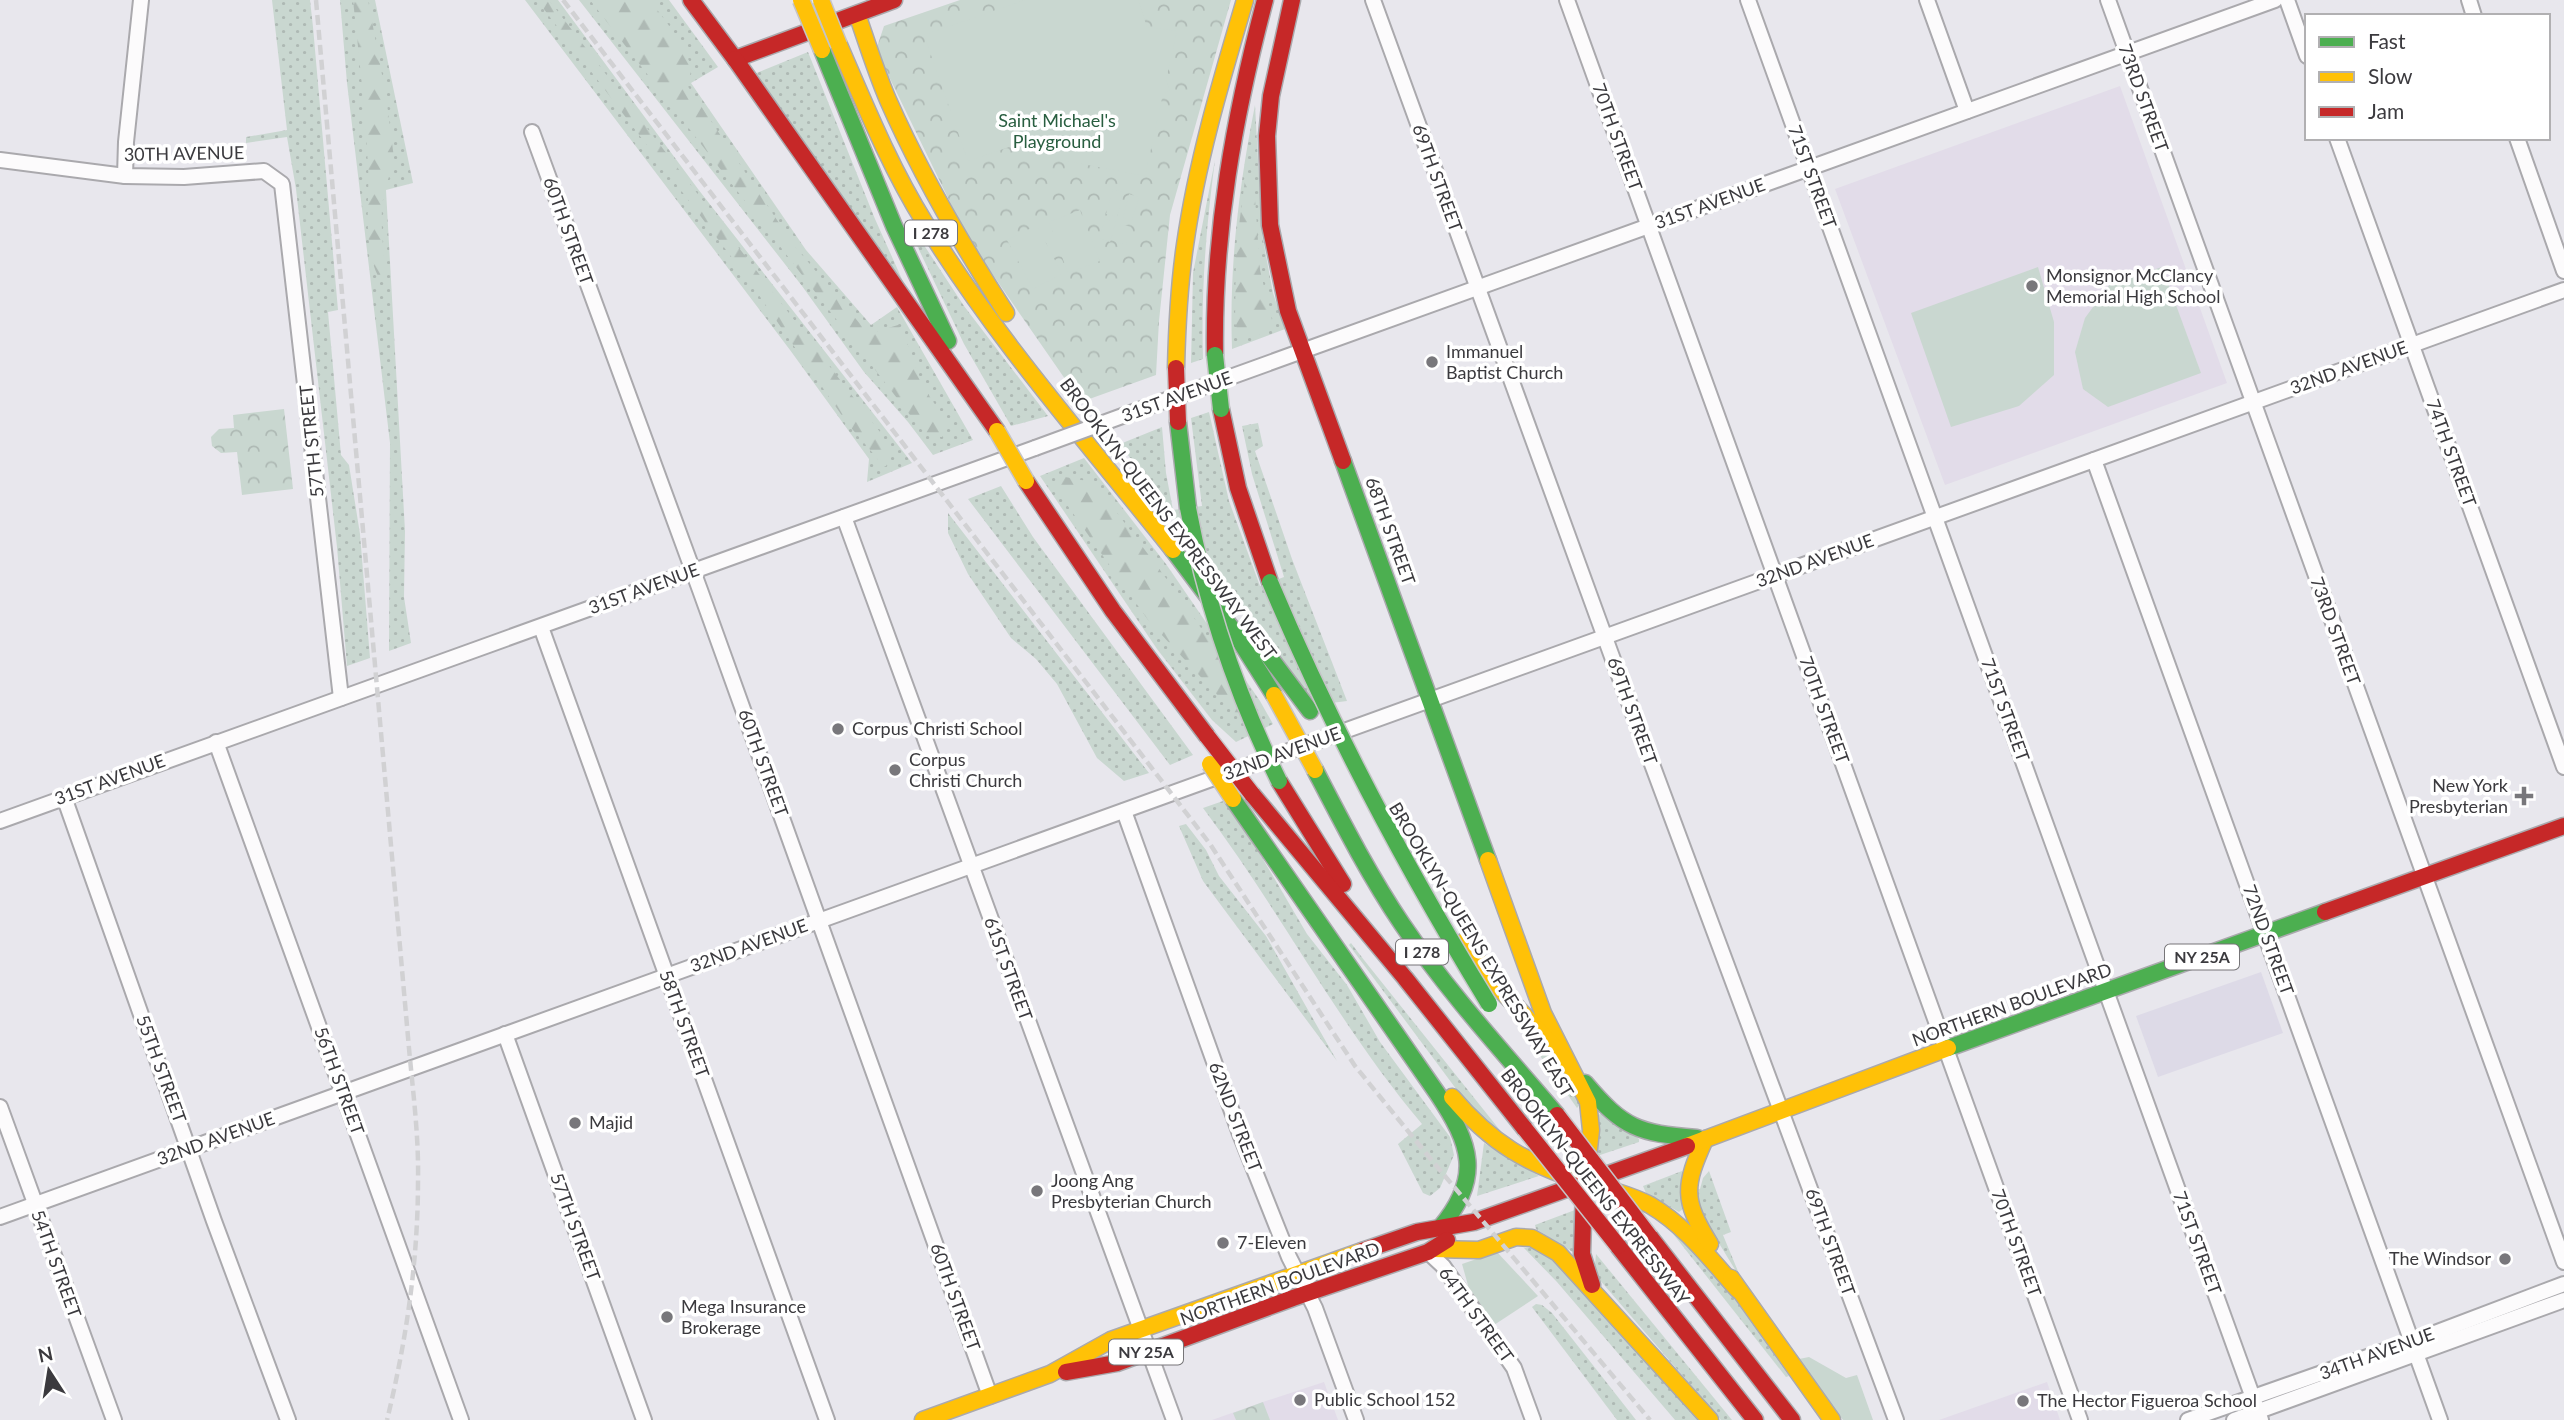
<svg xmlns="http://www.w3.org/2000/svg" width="2564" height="1420" font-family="Lato,sans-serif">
	<defs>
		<pattern id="grass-dots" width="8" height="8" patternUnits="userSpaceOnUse" patternTransform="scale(1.75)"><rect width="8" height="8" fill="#c9d7d0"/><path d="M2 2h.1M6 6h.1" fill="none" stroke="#aeb9b4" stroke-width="1.8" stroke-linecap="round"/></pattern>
		<pattern id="forest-firs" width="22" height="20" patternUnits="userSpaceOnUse" patternTransform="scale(1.75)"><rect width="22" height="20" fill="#c9d7d0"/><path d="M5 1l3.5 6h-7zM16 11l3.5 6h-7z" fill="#aeb9b4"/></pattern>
		<pattern id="park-crowns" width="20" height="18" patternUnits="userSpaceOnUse" patternTransform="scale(1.75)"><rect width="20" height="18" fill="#c9d7d0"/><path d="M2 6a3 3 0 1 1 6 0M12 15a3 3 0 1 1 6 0" fill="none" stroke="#aeb9b4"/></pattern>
	</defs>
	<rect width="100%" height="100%" fill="#e8e7ed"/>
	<!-- built -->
	<polygon fill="#dddae7" points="2261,972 2283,1033 2158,1077 2136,1016"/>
	<!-- education -->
	<g fill="#e2dce9">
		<polygon points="2120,86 2227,383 1945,485 1835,189"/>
		<polygon points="1324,1382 1338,1420 1212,1420 1263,1402"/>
		<polygon points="2047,1382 2060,1420 1939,1420"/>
	</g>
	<!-- grass -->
	<g fill="url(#grass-dots)">
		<polygon points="272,0 310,0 313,27 338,310 328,312 341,455 349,465 360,534 370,658 347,666 337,547 296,189 287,137 246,143 246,137 287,130"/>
		<polygon points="340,0 375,0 413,183 386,190 405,531 404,597 411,643 389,651 390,443 347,83"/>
		<polygon points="525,0 558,0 698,189 912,463 867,482 869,459 790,350"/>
		<polygon points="579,0 669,0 718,67 691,83 806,250 871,325 897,307 973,440 933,455 908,422 864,372 802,286"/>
		<polygon points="808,52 875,219 910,297 754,74"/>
		<path d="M1255,105L1262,234L1273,293L1285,329L1232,349C1229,266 1239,186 1255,105Z"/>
		<path d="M1215,160C1206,228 1201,290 1203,359L1191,363L1193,273Z"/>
		<polygon points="911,233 916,233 964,306 1048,416 1011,426 964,344"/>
		<path d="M1209,412L1229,501L1260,586L1284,577L1252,474L1242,426L1258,423L1263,446L1255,451L1292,559L1347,701L1316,705C1252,616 1183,532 1120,444L1162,427L1166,473L1173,510L1202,506L1191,418Z"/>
		<polygon points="1084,458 1166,564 1260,701 1273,724 1236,742 1212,720 1157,649 1040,476"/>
		<polygon points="1001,486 1033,537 1193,755 1170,765 968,499"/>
		<polygon points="948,513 1149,773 1124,781 1097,758 1057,684 1036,659 1011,638 968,574 948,533"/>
		<path d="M1223,801L1257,849L1307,934L1347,985L1380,1042L1450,1137L1454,1155L1440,1188L1430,1196L1423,1193L1398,1144L1422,1124C1339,1026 1280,910 1203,808Z"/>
		<polygon points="1186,824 1206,850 1219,876 1266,936 1337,1061 1203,881 1179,826"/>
		<polygon points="1351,943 1364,960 1503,1134 1477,1117 1349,945"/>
		<polygon points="1500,994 1563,1067 1581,1103 1577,1108 1526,1036"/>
		<polygon points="1603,1113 1639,1139 1639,1142 1594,1157 1598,1115"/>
		<polygon points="1484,1143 1539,1176 1477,1196"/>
		<polygon points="1682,1171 1683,1209 1679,1212 1646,1193 1643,1186"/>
		<polygon points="1709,1171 1731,1232 1723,1235 1742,1281 1706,1222 1694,1190 1700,1189 1703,1178"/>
		<polygon points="1575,1210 1574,1253 1536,1229 1535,1225"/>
		<polygon points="1670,1230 1702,1253 1789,1376 1786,1377"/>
		<polygon points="1539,1246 1700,1420 1675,1420 1557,1282 1524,1248"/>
		<polygon points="1596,1254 1732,1420 1721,1420 1598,1278 1595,1265"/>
		<polygon points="1536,1304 1542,1305 1552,1313 1636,1420 1617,1420 1532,1307"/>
	</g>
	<!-- forest -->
	<g fill="url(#forest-firs)">
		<path d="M353,0H368L386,96L395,166C375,195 383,238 385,272L378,276C362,244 370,201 368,165C365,110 359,55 353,0Z"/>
		<polygon points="537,0 549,0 880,432 891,457 886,466 878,469 877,458 847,423 745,275"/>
		<path d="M590,0H650L681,42L692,68L687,85L793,244L861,325L875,332L898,325C909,341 912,360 920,378C926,394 937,407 948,421L942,437L929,436L920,428Z"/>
		<polygon points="1250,177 1255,198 1260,270 1272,320 1269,327 1259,335 1239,334 1235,323 1236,248 1245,180"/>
		<polygon points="1065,477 1087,481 1106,498 1177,593 1218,653 1248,728 1148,620 1058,492 1056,484"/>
	</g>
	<!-- park -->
	<g fill="url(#park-crowns)">
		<polygon points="960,0 1231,0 1170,215 1159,321 1156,375 1081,402 968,239 876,50 884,26"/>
		<polygon points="284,409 293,489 242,495 237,452 221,453 212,446 211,437 219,429 234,428 233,415"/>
		<polygon points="1263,1402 1270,1420 1236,1420 1233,1413"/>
	</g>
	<!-- garden -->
	<g fill="#c9d7d0">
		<polygon points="1025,0 1138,0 1147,27 1177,31 1166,80 1170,91 1163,94 1145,176 1030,154 1030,140 968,161 924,35"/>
		<polygon points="1113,189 1123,192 1117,217 1106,214"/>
		<polygon points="1129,194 1139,197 1132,221 1123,218"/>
		<polygon points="1080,210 1100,261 1068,273 1049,222"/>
		<polygon points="1105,219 1116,222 1110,242 1099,238"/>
		<polygon points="1121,224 1131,227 1126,245 1116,242"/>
		<polygon points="1037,225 1062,274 1033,289 1007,240"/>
		<polygon points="2038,267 2054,322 2054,375 2019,406 1951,427 1911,313"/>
		<polygon points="2162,267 2201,373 2108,407 2083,389 2075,352 2085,318 2110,284"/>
		<polygon points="1497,1252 1538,1296 1494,1325 1471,1296 1462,1264"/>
		<polygon points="1809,1357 1846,1378 1857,1375 1873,1420 1843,1420 1799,1359"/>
	</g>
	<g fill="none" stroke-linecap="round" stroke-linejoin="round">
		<!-- street casing -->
		<g stroke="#aaa9ad" stroke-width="18">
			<g id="street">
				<polyline points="1373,0 1611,654 1896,1420"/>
				<polyline points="1567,0 2080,1420"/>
				<polyline points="1748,0 2261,1420"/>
				<polyline points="1927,0 1967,111"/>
				<polyline points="2108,0 2564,1262"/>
				<polyline points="2287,0 2307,56"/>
				<polyline points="2469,0 2474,16"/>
				<polyline points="532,132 700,590 990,1396"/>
				<polyline points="2337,138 2564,767"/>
				<polyline points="2517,138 2564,271"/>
				<polyline points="0,160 125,176 184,177 264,171 282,184 341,698"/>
				<polyline points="125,176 126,142 141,0"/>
				<polyline points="1125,415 2275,0"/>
				<polyline points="2094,460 2440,1420"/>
				<polyline points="844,517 1174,1420"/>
				<polyline points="541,627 827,1420"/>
				<polyline points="216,742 461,1420"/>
				<polyline points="64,797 214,1221 288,1420"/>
				<polyline points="1124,811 1240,1134 1289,1257 1315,1308 1356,1420"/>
				<polyline points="0,821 1035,448"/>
				<polyline points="505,1034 644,1420"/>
				<polyline points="0,1107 114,1420"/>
				<polyline points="0,1217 2564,290"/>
				<polyline points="1428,1252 1443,1266 1514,1368 1533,1420"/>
				<polyline points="2188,1420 2427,1336 2564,1284"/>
				<polyline points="2234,1420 2564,1300"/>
			</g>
		</g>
		<!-- fast casing -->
		<g stroke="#aaa9ad" stroke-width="19">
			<g id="fast">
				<polyline points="822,50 894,226 948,341"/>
				<polyline points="1178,422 1188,508"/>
				<polyline points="1343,461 1488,860"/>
				<polyline points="1173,550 1233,630 1274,695"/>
				<polyline points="1262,647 1310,711"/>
				<path d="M1315,770C1342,822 1369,875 1402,924C1448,992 1504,1053 1557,1115"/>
				<path d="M1233,799L1437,1093C1471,1144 1483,1177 1440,1228"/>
				<polyline points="1948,1048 2325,912"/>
				<path d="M1585,1083C1624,1129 1638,1133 1697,1138"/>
			</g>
		</g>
		<!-- slow casing -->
		<g stroke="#aaa9ad" stroke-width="19">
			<g id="slow">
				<path d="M857,14C867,43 876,72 888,100C921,175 962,245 1006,313"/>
				<path d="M839,45C865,105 890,167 925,223C996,339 1088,443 1173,550"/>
				<path d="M1176,368C1177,327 1179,286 1185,245C1197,161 1221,81 1245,0"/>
				<polyline points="1488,860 1543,1013 1588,1102 1591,1130 1587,1166"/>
				<polyline points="1463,942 1499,988 1566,1060"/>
				<path d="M1452,1097C1491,1143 1527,1164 1584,1182C1607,1189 1629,1194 1650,1205C1686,1226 1711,1260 1738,1290"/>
				<path d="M1705,1139C1684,1186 1682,1199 1710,1244"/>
				<polyline points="1687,1146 1948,1048"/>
				<polyline points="1433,1249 1479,1250 1516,1237 1532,1238 1558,1253 1710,1420"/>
				<polyline points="1731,1278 1832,1420"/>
				<polyline points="923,1420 1050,1374 1111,1340 1362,1251"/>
			</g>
		</g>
		<!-- jam casing -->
		<g stroke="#aaa9ad" stroke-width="19">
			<g id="jam">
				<polyline points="691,0 735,59 894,0"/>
				<polyline points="1292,0 1271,96 1267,136 1270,225 1288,311 1343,461"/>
				<polyline points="735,59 997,431"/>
				<path d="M1215,355C1213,233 1234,117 1265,0"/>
				<polyline points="1221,409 1238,488 1270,582"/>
				<polyline points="1026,481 1113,611 1207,736"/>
				<polyline points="1279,781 1343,884"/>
				<polyline points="1252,794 1405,978 1525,1129"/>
				<polyline points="2325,912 2564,826"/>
				<polyline points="1584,1186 1582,1254 1592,1285"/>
				<polyline points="1650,1237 1792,1420"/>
				<polyline points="1618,1246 1755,1420"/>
				<polyline points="1362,1251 1417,1232 1474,1222 1687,1146"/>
				<polyline points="1066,1372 1117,1363 1293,1298 1428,1252 1447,1240"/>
			</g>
		</g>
		<!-- street -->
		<use href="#street" stroke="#fcfbfc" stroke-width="14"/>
		<!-- fast -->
		<use href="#fast" stroke="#4caf50" stroke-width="16"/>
		<!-- slow -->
		<use href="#slow" stroke="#ffc107" stroke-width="16"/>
		<!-- jam -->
		<use href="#jam" stroke="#c62828" stroke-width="16"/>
		<!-- rail -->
		<g stroke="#d1d1d3" stroke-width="4.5" stroke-dasharray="10 5" stroke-linecap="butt">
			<path d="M316,0L408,1037C412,1085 419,1133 418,1181C418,1262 406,1342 387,1420"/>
			<polyline points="563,0 1210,844 1355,1066 1434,1163 1650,1420"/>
		</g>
		<!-- street-bridge casing -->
		<g stroke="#aaa9ad" stroke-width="18" stroke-linecap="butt">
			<polyline id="street-bridge" points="1035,448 1125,415"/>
		</g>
		<!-- fast-bridge casing -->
		<g stroke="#c5c4c7" stroke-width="19" stroke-linecap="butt">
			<g id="fast-bridge">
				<polyline points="1215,355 1221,409"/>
				<path d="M1188,508C1206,604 1236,693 1279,781"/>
				<path d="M1270,582C1332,729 1406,868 1489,1004"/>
			</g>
		</g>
		<!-- slow-bridge casing -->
		<g stroke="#c5c4c7" stroke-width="19" stroke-linecap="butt">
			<g id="slow-bridge">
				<polyline points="801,0 822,50"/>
				<polyline points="821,0 839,45"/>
				<polyline points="997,431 1026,481"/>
				<polyline points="1274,695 1315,770"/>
				<polyline points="1210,764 1233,799"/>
			</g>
		</g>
		<!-- jam-bridge casing -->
		<g stroke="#c5c4c7" stroke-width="19" stroke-linecap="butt">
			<g id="jam-bridge">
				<polyline points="1176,368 1178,422"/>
				<polyline points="1207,736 1252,794"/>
				<polyline points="1557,1115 1650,1237"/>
				<polyline points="1525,1129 1618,1246"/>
			</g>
		</g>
		<!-- street-bridge -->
		<use href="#street-bridge" stroke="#fcfbfc" stroke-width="14"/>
		<!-- fast-bridge -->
		<use href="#fast-bridge" stroke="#4caf50" stroke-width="16"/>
		<!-- slow-bridge -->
		<use href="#slow-bridge" stroke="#ffc107" stroke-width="16"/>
		<!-- jam-bridge -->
		<use href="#jam-bridge" stroke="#c62828" stroke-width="16"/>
	</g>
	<!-- markers -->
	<g fill="#78777b" stroke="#fff" stroke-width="2.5">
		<circle cx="2032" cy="286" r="7"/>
		<circle cx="1432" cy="362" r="7"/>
		<circle cx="838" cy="729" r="7"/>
		<circle cx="895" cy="770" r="7"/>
		<path d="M2520.5 785.5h7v7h7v7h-7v7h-7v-7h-7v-7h7z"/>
		<circle cx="575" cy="1123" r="7"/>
		<circle cx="1037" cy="1191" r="7"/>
		<circle cx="1223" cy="1243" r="7"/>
		<circle cx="2505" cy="1259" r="7"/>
		<circle cx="667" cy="1317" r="7"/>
		<circle cx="1300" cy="1400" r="7"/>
		<circle cx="2023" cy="1401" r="7"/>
	</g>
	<g text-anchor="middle" stroke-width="7" stroke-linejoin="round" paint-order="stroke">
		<!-- shield labels -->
		<g fill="#fff" stroke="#767578" stroke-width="2">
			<rect x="905" y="220.5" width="52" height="25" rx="5"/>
			<rect x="1396" y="939.5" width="52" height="25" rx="5"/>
			<rect x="2165" y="944.5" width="74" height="25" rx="5"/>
			<rect x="1109" y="1339.5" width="74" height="25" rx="5"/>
		</g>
		<g font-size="16" font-weight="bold" fill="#3b3a3e">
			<text x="931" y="239">I 278</text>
			<text x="1422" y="958">I 278</text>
			<text x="2202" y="963">NY 25A</text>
			<text x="1146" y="1358">NY 25A</text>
		</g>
		<!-- street labels -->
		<g font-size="18" fill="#3b3a3e" stroke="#fff">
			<text transform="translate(2143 98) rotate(70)" y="6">73RD STREET</text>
			<text transform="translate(1617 137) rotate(70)" y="6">70TH STREET</text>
			<text transform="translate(184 154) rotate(-1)" y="6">30TH AVENUE</text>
			<text transform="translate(1812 177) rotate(70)" y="6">71ST STREET</text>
			<text transform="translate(1437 178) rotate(70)" y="6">69TH STREET</text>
			<text transform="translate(1710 204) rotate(-20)" y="6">31ST AVENUE</text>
			<text transform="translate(568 231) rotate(70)" y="6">60TH STREET</text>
			<text transform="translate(2349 368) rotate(-20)" y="6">32ND AVENUE</text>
			<text transform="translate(1177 397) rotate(-20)" y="6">31ST AVENUE</text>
			<text transform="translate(312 441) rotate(-96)" y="6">57TH STREET</text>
			<text transform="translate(2451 453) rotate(70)" y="6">74TH STREET</text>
			<text transform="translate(1168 519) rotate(53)" y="6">BROOKLYN-QUEENS EXPRESSWAY WEST</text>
			<text transform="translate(1390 531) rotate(70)" y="6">68TH STREET</text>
			<text transform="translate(1815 561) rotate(-20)" y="6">32ND AVENUE</text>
			<text transform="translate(644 589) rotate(-20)" y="6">31ST AVENUE</text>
			<text transform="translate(2335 631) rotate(70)" y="6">73RD STREET</text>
			<text transform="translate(1824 710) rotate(70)" y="6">70TH STREET</text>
			<text transform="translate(2005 710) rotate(70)" y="6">71ST STREET</text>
			<text transform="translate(1632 711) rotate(70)" y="6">69TH STREET</text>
			<text transform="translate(1282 754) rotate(-20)" y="6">32ND AVENUE</text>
			<text transform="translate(763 763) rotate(70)" y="6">60TH STREET</text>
			<text transform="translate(110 780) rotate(-20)" y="6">31ST AVENUE</text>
			<text transform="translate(2268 940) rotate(70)" y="6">72ND STREET</text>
			<text transform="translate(749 946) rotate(-20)" y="6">32ND AVENUE</text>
			<text transform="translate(1481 950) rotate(59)" y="6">BROOKLYN-QUEENS EXPRESSWAY EAST</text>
			<text transform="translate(1008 969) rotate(70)" y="6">61ST STREET</text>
			<text transform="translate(2012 1005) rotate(-20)" y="6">NORTHERN BOULEVARD</text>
			<text transform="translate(684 1024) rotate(70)" y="6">58TH STREET</text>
			<text transform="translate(161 1069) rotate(70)" y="6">55TH STREET</text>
			<text transform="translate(339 1081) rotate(70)" y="6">56TH STREET</text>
			<text transform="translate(1235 1117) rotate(69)" y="6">62ND STREET</text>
			<text transform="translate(216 1139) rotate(-20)" y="6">32ND AVENUE</text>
			<text transform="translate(1595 1187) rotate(52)" y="6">BROOKLYN-QUEENS EXPRESSWAY</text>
			<text transform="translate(575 1227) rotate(70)" y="6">57TH STREET</text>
			<text transform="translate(1830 1242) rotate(70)" y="6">69TH STREET</text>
			<text transform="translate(2016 1243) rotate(70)" y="6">70TH STREET</text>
			<text transform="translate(2197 1243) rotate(70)" y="6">71ST STREET</text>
			<text transform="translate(56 1264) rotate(70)" y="6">54TH STREET</text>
			<text transform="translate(1280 1284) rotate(-20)" y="6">NORTHERN BOULEVARD</text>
			<text transform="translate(955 1297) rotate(70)" y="6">60TH STREET</text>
			<text transform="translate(1476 1315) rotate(54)" y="6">64TH STREET</text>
			<text transform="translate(2377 1354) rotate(-20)" y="6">34TH AVENUE</text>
		</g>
		<!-- park labels -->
		<g font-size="18" fill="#295e40" stroke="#fff">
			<text x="1057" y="127">Saint Michael's<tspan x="1057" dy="21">Playground</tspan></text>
		</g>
		<!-- poi labels -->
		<g font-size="18" fill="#3b3a3e" stroke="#fff" text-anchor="start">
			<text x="2046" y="282">Monsignor McClancy<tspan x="2046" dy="21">Memorial High School</tspan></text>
			<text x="1446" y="358">Immanuel<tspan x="1446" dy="21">Baptist Church</tspan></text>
			<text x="852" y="735">Corpus Christi School</text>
			<text x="909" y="766">Corpus<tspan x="909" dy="21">Christi Church</tspan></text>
			<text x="2508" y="792" text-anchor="end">New York<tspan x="2508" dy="21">Presbyterian</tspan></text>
			<text x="589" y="1129">Majid</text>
			<text x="1051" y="1187">Joong Ang<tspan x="1051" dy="21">Presbyterian Church</tspan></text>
			<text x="1237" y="1249">7-Eleven</text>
			<text x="2491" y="1265" text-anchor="end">The Windsor</text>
			<text x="681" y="1313">Mega Insurance<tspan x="681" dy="21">Brokerage</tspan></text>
			<text x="1314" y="1406">Public School 152</text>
			<text x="2037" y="1407">The Hector Figueroa School</text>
		</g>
	</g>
	<!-- legend -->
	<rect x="2305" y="14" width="245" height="126" fill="#ffffff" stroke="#b1b0b2" stroke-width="2"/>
	<rect x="2319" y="37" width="35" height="10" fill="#4caf50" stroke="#b1b0b2" stroke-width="2"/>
	<text x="2368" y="49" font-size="21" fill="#3b3a3e">Fast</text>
	<rect x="2319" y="72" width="35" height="10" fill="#ffc107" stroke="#b1b0b2" stroke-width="2"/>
	<text x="2368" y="84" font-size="21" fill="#3b3a3e">Slow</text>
	<rect x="2319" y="107" width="35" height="10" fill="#c62828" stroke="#b1b0b2" stroke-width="2"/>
	<text x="2368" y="119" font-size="21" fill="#3b3a3e">Jam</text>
	<!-- north arrow -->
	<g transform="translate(49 1371) rotate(348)" stroke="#ffffff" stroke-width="5" paint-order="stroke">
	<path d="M0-5L12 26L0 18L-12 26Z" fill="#3b3a3e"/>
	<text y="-10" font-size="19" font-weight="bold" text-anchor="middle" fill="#3b3a3e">N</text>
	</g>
</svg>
